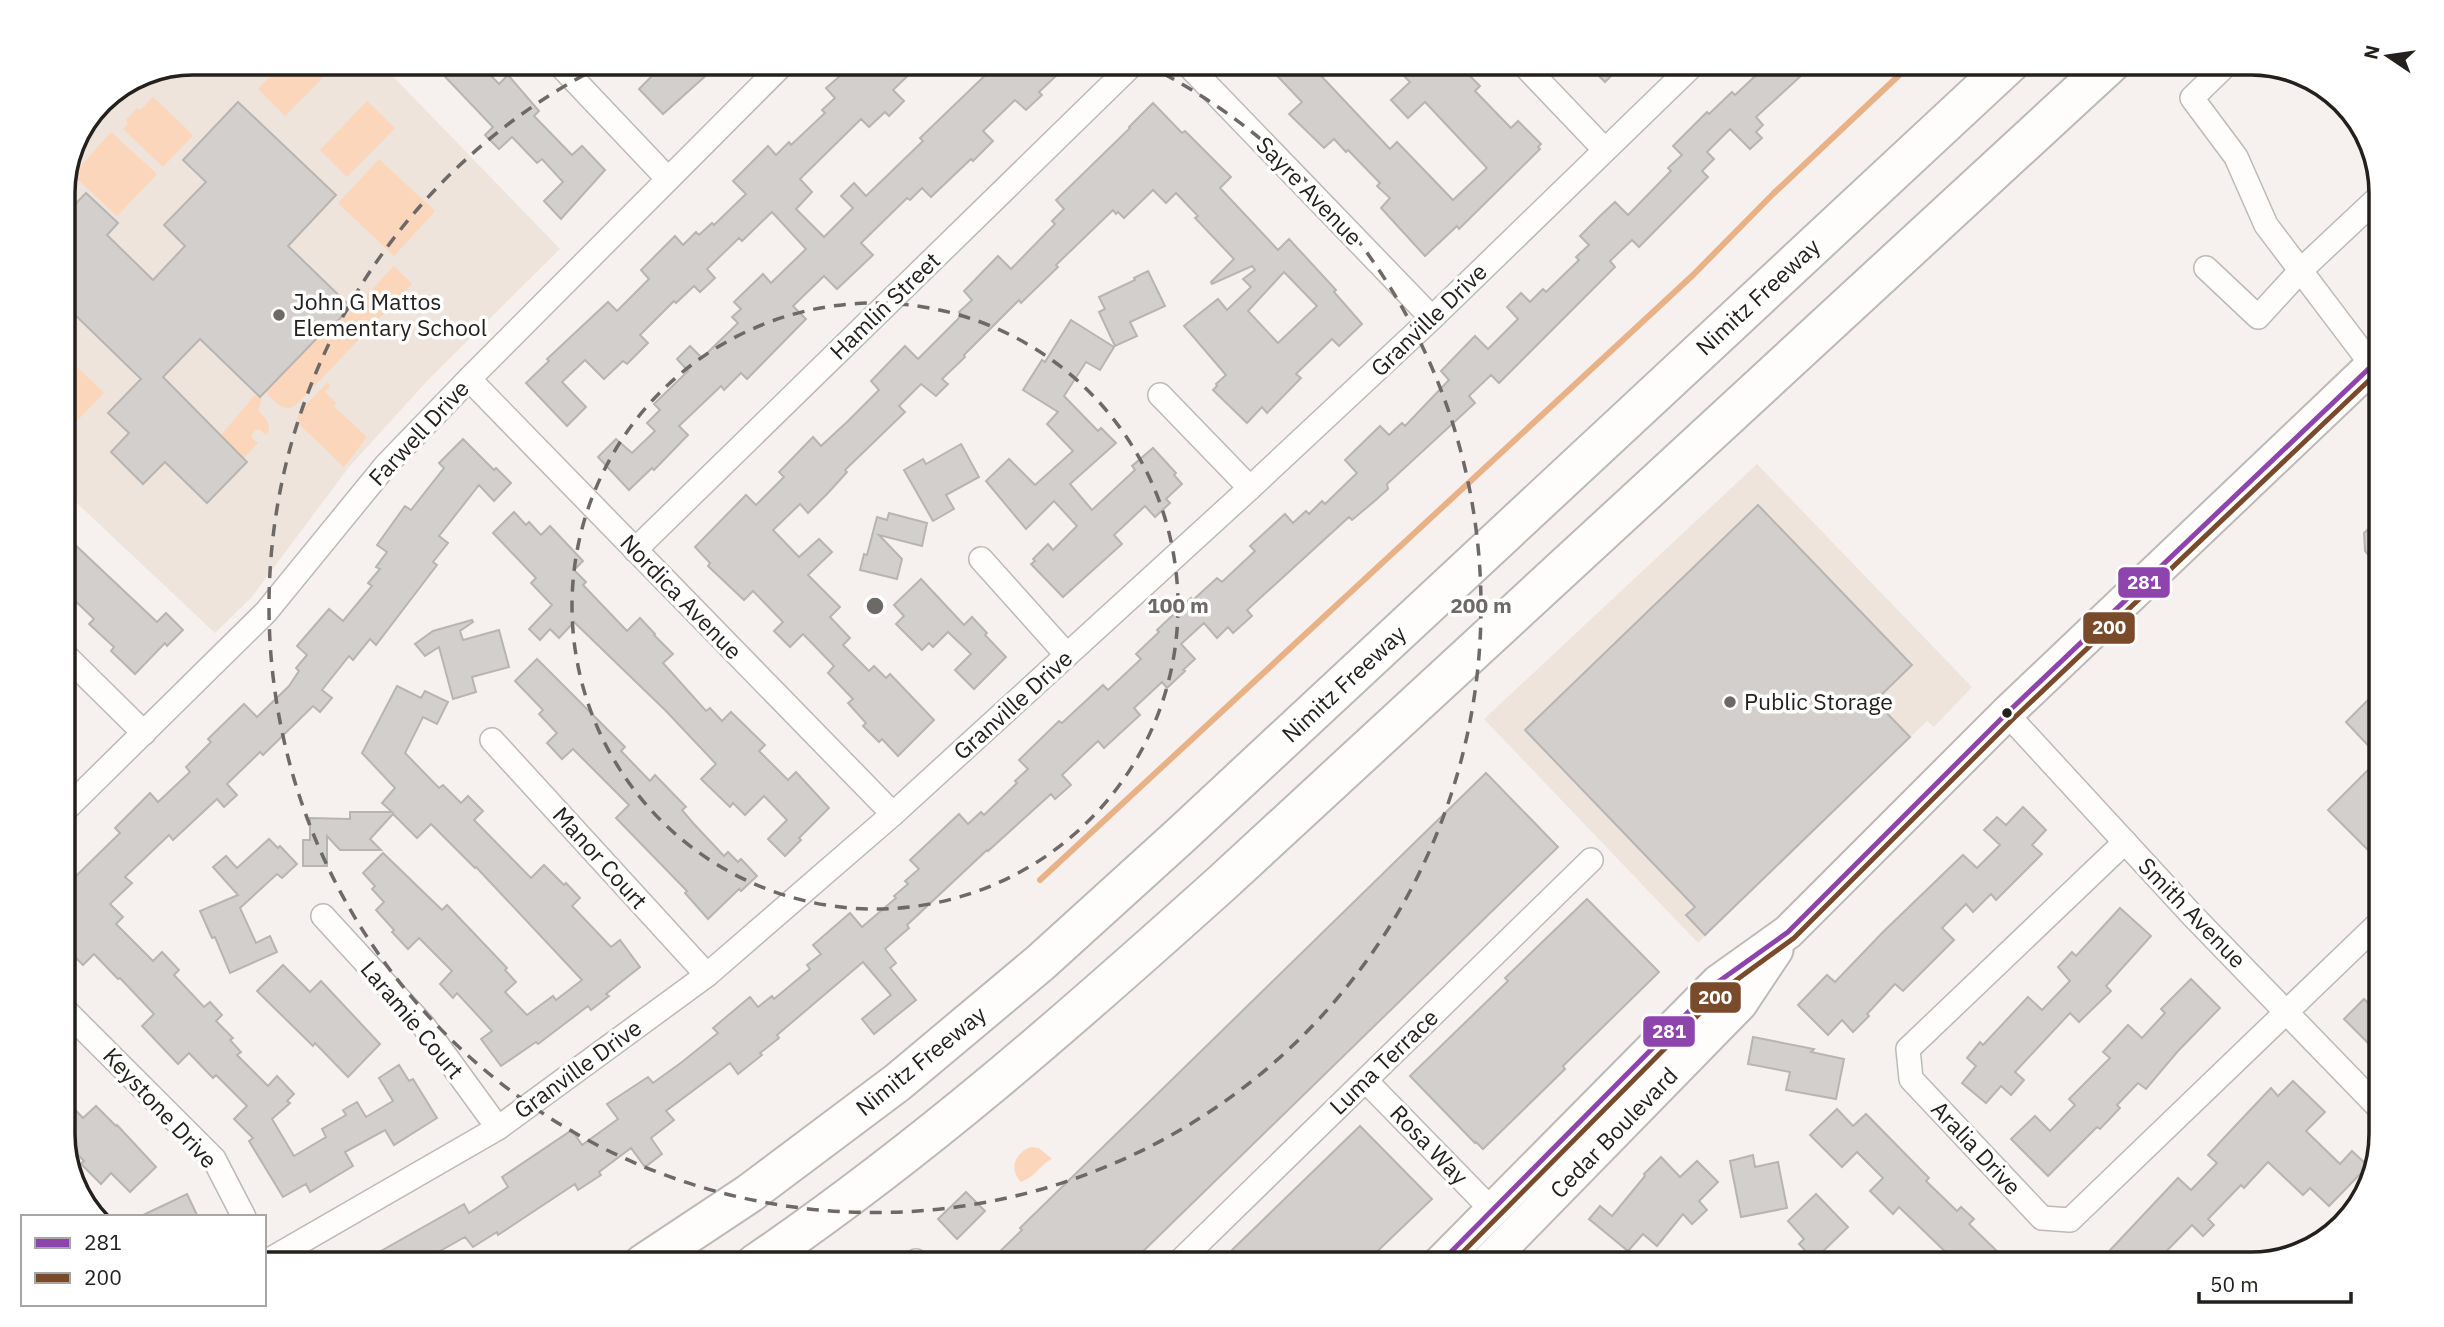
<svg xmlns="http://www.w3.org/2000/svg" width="2444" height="1327" font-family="'IBM Plex Sans',sans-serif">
	<rect width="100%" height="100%" fill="#f6f1ee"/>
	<!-- built -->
	<g fill="#eee4dc">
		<polygon points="193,63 380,63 560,249 428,380 349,467 251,598 215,633 63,490 63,185 101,101 144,73"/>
		<polygon points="1757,464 1972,687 1934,727 1927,721 1698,943 1484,719"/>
	</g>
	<!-- green -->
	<g fill="#fbd6ba">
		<polygon points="283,63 328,63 332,68 285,116 258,89"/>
		<polygon points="153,97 193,135 163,167 123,129 128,123 126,120 137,108 140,110"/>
		<polygon points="367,101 395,128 347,177 320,150"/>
		<polygon points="111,132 157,174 117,216 73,175"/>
		<polygon points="379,159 435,211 394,256 338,203"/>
		<path d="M394,266L412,284L295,406C282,413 274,400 266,392L320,336L322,337L345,313L349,314Z"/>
		<polygon points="76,366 104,393 63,435 63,379"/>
		<polygon points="328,382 330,386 325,392 336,403 334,407 367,437 344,467 302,427 297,419 299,412"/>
		<path d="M255,395L262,399L258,410C264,418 274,424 266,435L260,430H254L251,437L258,443L244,458L221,435Z"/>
		<path d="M1031,1147L1039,1148L1052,1159C1038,1166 1037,1176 1021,1182C1009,1170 1014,1153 1031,1147Z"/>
	</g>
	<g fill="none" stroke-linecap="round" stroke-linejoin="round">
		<!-- stream -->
		<polyline stroke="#e8b186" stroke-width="6" points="1040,880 1693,275 1773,194 1912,63"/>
	</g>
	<!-- building -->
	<g fill="#d3cfcd" stroke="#b8b4b2" stroke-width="2" fill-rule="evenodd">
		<polygon points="432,63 479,63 499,84 508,75 539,111 534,116 572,155 582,146 605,170 561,219 544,201 563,182 542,159 537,163 512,137 499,149 485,135 493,127"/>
		<polygon points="644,63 720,63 663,114 639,89 654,74"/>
		<polygon points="855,63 921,63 893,90 904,101 889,116 885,112 869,127 861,119 800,179 812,192 796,209 824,237 853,208 841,196 854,183 866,196 923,141 920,138 998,63 1048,63 1058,74 1039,92 1042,95 1026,110 1015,100 983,131 993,141 973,161 971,159 931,197 922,188 910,200 907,198 861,243 873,255 837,289 824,276 793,306 806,319 747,379 741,373 724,390 721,386 679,426 688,435 654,470 652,468 629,490 598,457 616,439 632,453 655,431 647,423 660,410 654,404 688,371 677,359 690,346 702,358 738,323 732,317 741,309 734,302 763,274 771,283 806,249 772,212 742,241 739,238 707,269 715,278 700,292 694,286 676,303 674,301 640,335 648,343 627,364 623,361 604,379 585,360 562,382 586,407 567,426 526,383 549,361 547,359 608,302 617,311 649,279 641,270 675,236 683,245 696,232 699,235 712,223 714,225 746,194 733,181 768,146 776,155 789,142 791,145 825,113 822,110 835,98 826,88"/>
		<polygon points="1265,63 1309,63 1390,149 1397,142 1453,200 1487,168 1425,102 1408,118 1391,100 1410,82 1391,63 1457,63 1480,86 1475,91 1511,128 1518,121 1541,144 1538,147 1540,149 1459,229 1457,226 1425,256 1381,208 1390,198 1377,186 1380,183 1348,150 1346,152 1334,139 1324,148 1289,114 1302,102"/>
		<polygon points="1586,63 1624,63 1605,82"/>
		<polygon points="1769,63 1815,63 1756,117 1763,125 1756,132 1762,138 1750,149 1730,129 1707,152 1714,159 1702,171 1708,177 1639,247 1632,240 1610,261 1615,267 1499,383 1491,375 1469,396 1475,403 1387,484 1388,489 1377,499 1352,520 1349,517 1247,610 1252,616 1233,633 1228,627 1217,638 1204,623 1181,644 1195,659 1183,670 1185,671 1167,688 1162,682 1134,708 1140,715 1104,748 1098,741 1062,775 1071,785 1055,799 1051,794 988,851 987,850 907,925 909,928 885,949 896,963 890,968 916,1000 874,1034 862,1019 891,995 863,962 777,1035 779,1038 760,1053 762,1055 738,1074 730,1063 666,1111 674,1120 651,1138 662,1154 645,1167 631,1148 599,1172 601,1175 578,1190 575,1184 498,1235 497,1232 473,1247 465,1237 417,1264 358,1264 464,1204 469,1213 508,1187 502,1177 572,1130 582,1145 618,1119 607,1104 648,1077 653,1083 682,1062 718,1033 713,1028 750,997 758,1007 772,996 774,999 810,969 807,965 821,954 813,945 850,913 862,927 896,898 894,896 908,884 905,881 919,869 910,860 959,814 968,824 981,812 984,815 1017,783 1015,781 1028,769 1019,760 1059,721 1062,723 1103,685 1108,690 1141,659 1136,654 1159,632 1157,630 1191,598 1193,600 1217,578 1222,582 1255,551 1250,546 1285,514 1293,523 1306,511 1309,514 1322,501 1325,504 1357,473 1345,460 1380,426 1389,435 1402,423 1405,426 1449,380 1441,371 1475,336 1488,349 1518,319 1507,307 1521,293 1530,302 1543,289 1546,292 1579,260 1576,257 1589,245 1580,236 1599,217 1615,202 1628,215 1671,171 1668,168 1682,155 1673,146 1707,112 1709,114 1732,92 1735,95"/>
		<polygon points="238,102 336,195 288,246 351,307 322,337 320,335 260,397 200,339 163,377 247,462 207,503 165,462 143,484 111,452 129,433 108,413 141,379 68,308 63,308 63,217 86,193 118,223 107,235 153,280 185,246 164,225 206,182 183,160"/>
		<path d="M1153,103L1182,133L1185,131L1231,177L1220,188L1278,250L1289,239L1336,290L1334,292L1362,324L1339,346L1332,339L1296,374L1301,378L1267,413L1262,407L1247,423L1213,390L1217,386L1216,384L1226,375L1184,326L1218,299L1227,310L1251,287L1243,279L1255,270L1252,266L1212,284L1211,282L1234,259L1195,218L1198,216L1176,193L1166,203L1153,190L1124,218L1118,212L1116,214L1113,210L1056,265L1058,267L1021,303L1019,300L964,355L965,357L942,379L948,384L936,396L921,384L899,406L905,412L845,470L847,472L828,493L808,513L800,504L773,530L799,557L819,539L832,552L808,575L840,607L830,617L850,638L843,645L869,671L874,666L886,678L890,674L934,720L898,756L882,739L879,742L863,726L866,723L848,703L853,699L828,673L834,666L803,634L790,647L774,631L783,622L753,591L744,600L708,566L710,563L695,547L746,495L756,505L784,477L779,472L813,437L821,446L848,421L879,390L871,381L905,346L918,359L962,315L959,312L972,300L964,291L998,256L1011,269L1055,224L1052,221L1064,209L1056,200L1130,128L1129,127ZM1284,272L1317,306L1278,343L1248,311Z"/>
		<polygon points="1148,271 1165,306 1130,322 1137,336 1115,346 1099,312 1105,309 1099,297 1135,280 1134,278"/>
		<polygon points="1071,320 1114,347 1100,370 1086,362 1064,396 1098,431 1101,428 1116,443 1070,484 1092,510 1135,470 1132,466 1153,448 1176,473 1174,475 1182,484 1166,499 1170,503 1155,517 1145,506 1114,535 1122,544 1063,597 1031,564 1035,561 1033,559 1048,544 1053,550 1077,526 1054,501 1026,529 986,481 1009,459 1035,485 1073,451 1047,424 1058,412 1023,390 1042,360 1045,362"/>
		<polygon points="463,439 494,470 496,468 511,483 494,501 479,485 439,536 448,543 433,562 437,565 376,645 370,639 353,660 349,656 322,690 332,698 320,712 313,706 263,755 260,752 227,784 237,795 224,807 217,799 173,840 169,835 125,877 132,883 110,904 123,917 116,924 153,961 162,952 179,970 174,975 204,1007 210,1002 222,1015 216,1021 233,1038 230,1040 241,1052 237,1055 268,1086 277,1076 294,1094 287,1101 290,1103 272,1119 294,1156 326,1137 322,1129 346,1115 343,1110 357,1102 366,1117 393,1101 379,1078 399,1065 409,1081 413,1079 437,1118 394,1145 385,1130 345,1152 353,1166 310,1192 306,1184 283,1197 249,1141 253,1138 234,1119 247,1106 216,1075 213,1078 189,1053 178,1064 142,1026 154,1014 120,978 118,979 94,954 83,965 63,945 63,865 75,877 120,833 115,828 150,793 158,802 190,772 186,767 211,742 208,739 244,704 257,717 289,686 299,671 296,668 307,655 297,646 329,609 343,621 372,586 368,583 380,569 376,567 387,552 377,545 405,506 411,510 444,468 439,463"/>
		<polygon points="961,444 979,477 946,495 954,509 933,521 904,470 923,459 926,464"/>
		<polygon points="1758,505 1912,665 1875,701 1910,737 1705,935 1686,915 1695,907 1525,730"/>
		<polygon points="514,512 526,525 529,522 541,535 550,526 583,561 574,570 586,582 583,585 627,631 640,618 655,634 654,635 673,654 663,663 706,711 710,708 722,721 731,712 765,745 759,751 788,780 796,772 829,808 799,838 801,840 785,856 768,839 787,820 764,796 745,815 733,803 730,807 701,779 716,764 666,711 574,622 559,638 550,629 540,640 529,629 552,605 531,583 536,578 493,533"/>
		<polygon points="889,513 927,523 922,546 879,535 902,559 897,579 860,570 864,554 867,555 877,517 887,520"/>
		<polygon points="2381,518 2381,569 2365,551 2364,533"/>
		<polygon points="71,541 157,622 166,613 183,630 167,646 165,643 135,674 111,651 114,647 89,624 94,619 63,589 63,549"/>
		<polygon points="921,579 964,625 972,617 987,633 985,635 1006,657 974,689 955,670 971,654 948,632 933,647 929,643 922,650 896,624 904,616 894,605"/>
		<polygon points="472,620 473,622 460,631 463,640 499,630 509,667 472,677 476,692 453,699 439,647 425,656 415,644 433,631"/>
		<polygon points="537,659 625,747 621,751 650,781 655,775 686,807 682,810 693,823 724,856 728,852 738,862 741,859 757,876 741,891 739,889 708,919 685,893 687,891 616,818 629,805 573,749 562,759 547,743 557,733 539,714 543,710 515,681"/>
		<polygon points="397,686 421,698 425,691 448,702 437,724 423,717 405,753 439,788 443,785 461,803 468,796 483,811 474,820 531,878 544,865 564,885 566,883 580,898 572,906 611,947 620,940 640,967 606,994 609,996 591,1010 588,1006 538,1044 536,1042 501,1066 481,1039 492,1031 457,993 453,998 440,984 452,971 419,938 408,949 392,932 394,930 376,910 384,902 372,889 375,886 363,873 383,853 442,910 447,905 507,968 505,970 516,982 505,992 527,1015 553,996 556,1000 582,980 476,867 475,868 431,824 417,838 393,814 370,839 381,850 340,850 327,836 327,866 303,866 303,840 310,840 310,818 350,819 350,812 392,812 382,803 395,788 362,753"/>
		<polygon points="2381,687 2381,863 2328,810 2380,758 2346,722"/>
		<polygon points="1486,773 1558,847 1130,1264 987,1264 1022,1230 1020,1228"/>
		<polygon points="2023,807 2046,830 2032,845 2042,854 1996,900 1991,894 1973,912 1966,904 1942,928 1954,940 1903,991 1895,984 1867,1014 1869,1016 1853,1032 1842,1020 1828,1035 1798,1005 1827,975 1835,982 1883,932 1963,855 1977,868 2000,845 1984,830 1997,817 2006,825"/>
		<polygon points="269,839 278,848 280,846 297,864 282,878 277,874 240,908 256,943 270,936 277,952 230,973 215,937 212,938 200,911 238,895 213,867 226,856 237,868"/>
		<polygon points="1587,899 1659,972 1563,1066 1565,1069 1483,1149 1476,1142 1475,1143 1410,1076 1508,981 1505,978"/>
		<polygon points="2120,908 2151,936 2106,986 2111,991 2079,1022 2070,1013 2015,1072 2024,1080 2011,1095 2001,1086 1986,1103 1962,1083 1976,1066 1967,1058 1980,1042 1983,1045 2028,997 2042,1010 2070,981 2058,967 2072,952 2076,956"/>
		<polygon points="283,965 310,992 321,981 380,1044 348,1077 315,1043 313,1046 257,991"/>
		<polygon points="2191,979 2220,1008 2178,1051 2146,1089 2138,1083 2117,1105 2120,1108 2100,1129 2097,1127 2048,1176 2011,1139 2035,1116 2050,1131 2075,1105 2069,1099 2110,1058 2103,1052 2128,1025 2142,1038 2165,1013 2161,1009"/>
		<polygon points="2364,999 2381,1015 2381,1056 2344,1019"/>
		<polygon points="1753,1037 1814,1049 1811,1052 1844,1059 1836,1099 1786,1090 1790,1072 1748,1064"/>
		<polygon points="2293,1081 2325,1112 2306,1131 2340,1164 2352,1151 2368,1166 2329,1206 2310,1188 2303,1195 2268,1162 2244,1188 2241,1185 2208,1219 2214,1225 2203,1236 2192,1225 2154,1264 2097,1264 2178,1178 2191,1190 2217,1163 2208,1155 2237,1124 2271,1088 2278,1096"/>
		<polygon points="63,1097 83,1118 96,1106 116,1126 117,1125 156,1167 130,1192 111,1173 101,1184 81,1164 84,1161 63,1140"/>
		<polygon points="1837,1109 1853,1126 1866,1114 1929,1178 1926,1181 1957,1211 1961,1207 1974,1219 1969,1224 2001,1255 1992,1264 1958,1264 1899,1207 1893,1214 1870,1191 1883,1178 1857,1152 1842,1167 1810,1135"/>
		<polygon points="1360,1126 1432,1199 1364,1264 1246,1264 1232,1250"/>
		<polygon points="1753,1155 1755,1167 1778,1162 1787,1208 1741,1217 1730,1161"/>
		<polygon points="1661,1157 1680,1177 1697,1161 1718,1182 1699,1201 1707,1210 1692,1224 1683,1214 1657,1246 1643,1234 1628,1251 1589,1219 1600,1206 1612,1216 1645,1176 1644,1174"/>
		<polygon points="966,1192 985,1211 957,1239 938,1219"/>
		<polygon points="187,1194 198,1217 139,1217"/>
		<polygon points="1816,1194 1848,1227 1814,1260 1799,1244 1804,1239 1788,1221"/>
	</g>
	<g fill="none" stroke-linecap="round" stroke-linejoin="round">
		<!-- street casing -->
		<g stroke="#bdb9b6" stroke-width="26">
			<g id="street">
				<polyline points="558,63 668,179"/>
				<polyline points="1186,63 1432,318"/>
				<polyline points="1522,63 1605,150"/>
				<polyline points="2228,63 2192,98 2236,157 2266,225 2372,365"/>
				<polyline points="2206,268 2258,317 2301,270 2381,195"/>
				<polyline points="469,379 893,814"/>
				<polyline points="1160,395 1250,488"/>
				<polyline points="635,550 1134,63"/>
				<polyline points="981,559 1067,655"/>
				<polyline points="63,653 144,733"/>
				<polyline points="2006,713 2193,916 2381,1110"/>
				<polyline points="492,740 707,975"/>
				<polyline points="63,812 266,612 386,465 469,379 784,63"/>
				<polyline points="2125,842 1908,1049 1911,1079 2042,1218 2070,1220 2381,921"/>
				<polyline points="323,916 423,1025 498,1128"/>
				<polyline points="63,1008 214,1159 244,1217"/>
				<polyline points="1366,1081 1491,1209"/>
				<polyline points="264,1263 498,1128 707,975 893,814 1250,488 1432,318 1695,63"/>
				<polyline points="913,1264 916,1261 918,1264"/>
				<polyline points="1177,1264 1591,860"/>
			</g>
		</g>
		<!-- secondary casing -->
		<g stroke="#bdb9b6" stroke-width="37">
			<g id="secondary">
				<polyline points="1439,1264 1718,982 1788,932 2007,713 2381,357"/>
				<polyline points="1486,1264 1740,1004 1776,950"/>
			</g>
		</g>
		<!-- highway casing -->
		<g stroke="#bdb9b6" stroke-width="42">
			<g id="highway">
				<polyline points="643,1264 750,1193 898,1082 1040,963 1181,835 2010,63"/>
				<path d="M755,1264C921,1151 1073,1017 1222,883L2111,63"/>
			</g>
		</g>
		<!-- street -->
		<use href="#street" stroke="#fefdfc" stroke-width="23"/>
		<!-- secondary -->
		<use href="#secondary" stroke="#fefdfc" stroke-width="33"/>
		<!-- highway -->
		<use href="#highway" stroke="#fefdfc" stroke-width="38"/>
		<!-- bus-1 casing -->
		<g stroke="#fff" stroke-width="10">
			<polyline id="bus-1" points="1439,1264 1718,982 1788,932 2007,713 2381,357"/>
		</g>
		<!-- bus-2 casing -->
		<g stroke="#fff" stroke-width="10">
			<polyline id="bus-2" points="1451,1264 1724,989 1794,938 2013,719 2381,369"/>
		</g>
		<!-- bus-1 -->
		<use href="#bus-1" stroke="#8e44ad" stroke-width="5"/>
		<!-- bus-2 -->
		<use href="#bus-2" stroke="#7a4b2a" stroke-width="5"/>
	</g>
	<!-- distance rings -->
	<g fill="none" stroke="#6d6967" stroke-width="3.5" stroke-dasharray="12 9">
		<circle cx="875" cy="606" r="303"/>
		<path d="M1145 64A606 606 0 1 1 605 64"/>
	</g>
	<!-- markers -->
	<g fill="#6d6967" stroke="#fff" stroke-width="2.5">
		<circle cx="279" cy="315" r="7"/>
		<circle cx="1730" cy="702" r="7"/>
	</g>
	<circle fill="#23201e" stroke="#fff" stroke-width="2.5" cx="2007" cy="713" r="6"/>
	<g text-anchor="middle" stroke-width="7" stroke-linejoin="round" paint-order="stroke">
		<!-- street labels -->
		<g font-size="23" fill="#23201e" stroke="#fff">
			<text transform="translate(1309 191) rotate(46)" y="8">Sayre Avenue</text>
			<text transform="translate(1758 297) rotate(-43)" y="8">Nimitz Freeway</text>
			<text transform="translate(885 306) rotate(-44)" y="8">Hamlin Street</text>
			<text transform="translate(1429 320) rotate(-44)" y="8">Granville Drive</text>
			<text transform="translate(419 433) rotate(-47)" y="8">Farwell Drive</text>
			<text transform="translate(681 597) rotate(46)" y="8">Nordica Avenue</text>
			<text transform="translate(1344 684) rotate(-43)" y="8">Nimitz Freeway</text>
			<text transform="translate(1013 705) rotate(-42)" y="8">Granville Drive</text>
			<text transform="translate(600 858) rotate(48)" y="8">Manor Court</text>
			<text transform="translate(2192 913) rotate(46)" y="8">Smith Avenue</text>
			<text transform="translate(412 1020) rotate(50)" y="8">Laramie Court</text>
			<text transform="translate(921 1061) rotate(-39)" y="8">Nimitz Freeway</text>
			<text transform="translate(1384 1062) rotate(-44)" y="8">Luma Terrace</text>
			<text transform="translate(578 1069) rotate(-36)" y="8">Granville Drive</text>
			<text transform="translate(160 1108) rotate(47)" y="8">Keystone Drive</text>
			<text transform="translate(1614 1133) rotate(-46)" y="8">Cedar Boulevard</text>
			<text transform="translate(1429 1145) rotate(46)" y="8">Rosa Way</text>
			<text transform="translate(1976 1148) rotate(47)" y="8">Aralia Drive</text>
		</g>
		<!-- poi labels -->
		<g font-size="23" fill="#23201e" stroke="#fff" text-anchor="start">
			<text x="293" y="310">John G Mattos<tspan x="293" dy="26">Elementary School</tspan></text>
			<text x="1744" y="710">Public Storage</text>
		</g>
	</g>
	<!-- crop -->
	<path d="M0 0H2444V1327H0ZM193 75H2251A118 118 0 0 1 2369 193V1134A118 118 0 0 1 2251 1252H193A118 118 0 0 1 75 1134V193A118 118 0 0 1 193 75Z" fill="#fff" fill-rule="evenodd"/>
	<path fill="none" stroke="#23201e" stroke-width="3.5" d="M193 75H2251A118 118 0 0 1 2369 193V1134A118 118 0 0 1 2251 1252H193A118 118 0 0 1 75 1134V193A118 118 0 0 1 193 75Z"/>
	<circle cx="875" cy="606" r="10" fill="#6d6967" stroke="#fff" stroke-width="3.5"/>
	<g font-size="21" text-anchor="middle" font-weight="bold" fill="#6d6967" stroke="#fff" stroke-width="7" stroke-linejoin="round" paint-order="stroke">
		<text x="1178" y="613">100 m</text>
		<text x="1481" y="613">200 m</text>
	</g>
	<g stroke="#fff" stroke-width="2.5">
		<rect x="2117" y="566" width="54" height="33" rx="7" fill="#8e44ad"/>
		<rect x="2082" y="611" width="54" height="34" rx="7" fill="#7a4b2a"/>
		<rect x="1689" y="981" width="53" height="33" rx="7" fill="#7a4b2a"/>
		<rect x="1642" y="1015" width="54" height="33" rx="7" fill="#8e44ad"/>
	</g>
	<g font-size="19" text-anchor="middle" font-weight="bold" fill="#fff">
		<text x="2144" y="589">281</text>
		<text x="2109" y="634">200</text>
		<text x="1715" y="1004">200</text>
		<text x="1669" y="1038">281</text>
	</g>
	<!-- legend -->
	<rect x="21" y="1215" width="245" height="91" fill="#ffffff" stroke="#a7a6a5" stroke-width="2"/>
	<rect x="35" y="1238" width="35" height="10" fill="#8e44ad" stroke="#a7a6a5" stroke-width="2"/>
	<text x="84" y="1250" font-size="21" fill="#23201e">281</text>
	<rect x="35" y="1273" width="35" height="10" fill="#7a4b2a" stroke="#a7a6a5" stroke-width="2"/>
	<text x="84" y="1285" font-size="21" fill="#23201e">200</text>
	<!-- north arrow -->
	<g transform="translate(2388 56) rotate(283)" stroke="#ffffff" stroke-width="5" paint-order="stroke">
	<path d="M0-5L12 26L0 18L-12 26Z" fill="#23201e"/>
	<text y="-10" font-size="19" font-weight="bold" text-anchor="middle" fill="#23201e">N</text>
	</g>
	<!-- scale -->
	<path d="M2199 1292v10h152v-10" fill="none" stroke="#23201e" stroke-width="3.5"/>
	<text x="2210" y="1292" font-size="21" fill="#23201e" stroke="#ffffff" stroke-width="5" paint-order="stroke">50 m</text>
</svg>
